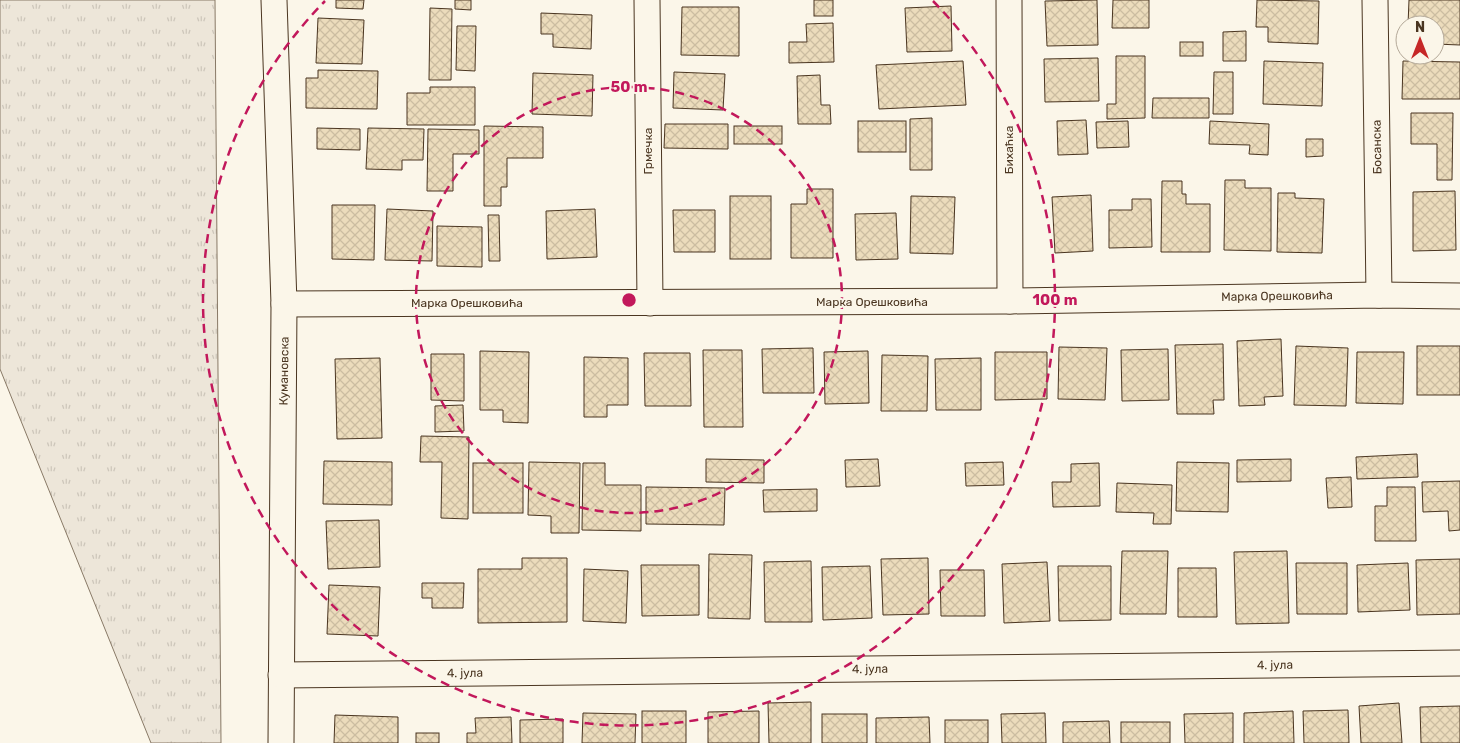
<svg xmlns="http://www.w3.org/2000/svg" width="1460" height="743" font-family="Rubik,sans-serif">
	<defs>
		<pattern id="grass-tufts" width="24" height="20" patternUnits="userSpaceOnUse" patternTransform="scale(1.25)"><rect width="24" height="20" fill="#ede6d9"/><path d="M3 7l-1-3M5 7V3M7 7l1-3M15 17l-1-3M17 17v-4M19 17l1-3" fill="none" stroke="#cdc6ba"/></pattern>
		<pattern id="building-cross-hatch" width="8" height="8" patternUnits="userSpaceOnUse" patternTransform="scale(1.25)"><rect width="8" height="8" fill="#ecdcbc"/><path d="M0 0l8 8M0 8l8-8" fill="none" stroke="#ccbda1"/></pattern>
	</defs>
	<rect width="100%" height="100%" fill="#fbf6e9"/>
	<!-- grass -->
	<polygon fill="url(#grass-tufts)" stroke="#887966" points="0,0 215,0 221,743 151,743 0,369"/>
	<!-- building -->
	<g fill="url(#building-cross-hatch)" stroke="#4a3520">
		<polygon points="336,0 364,0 363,9 336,8"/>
		<polygon points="455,0 471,0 471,10 455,9"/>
		<rect x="814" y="0" width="19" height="16"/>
		<polygon points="1097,0 1098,45 1047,46 1045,1"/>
		<polygon points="1113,0 1149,0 1149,28 1112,28"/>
		<polygon points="1257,0 1319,1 1318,44 1268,42 1268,27 1256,27"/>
		<polygon points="1409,0 1460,0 1460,45 1435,44 1435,25 1408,25"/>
		<polygon points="951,6 952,51 907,52 905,8"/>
		<polygon points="682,7 739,7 739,56 681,55"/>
		<polygon points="430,8 452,9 451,80 429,80"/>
		<polygon points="541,13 592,15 591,49 553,47 553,34 541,34"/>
		<polygon points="318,18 364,20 362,64 316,63"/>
		<polygon points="833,23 834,62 789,63 789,42 807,42 806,24"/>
		<polygon points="457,26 476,26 475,71 456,70"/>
		<polygon points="1246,31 1246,61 1223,61 1223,32"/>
		<rect x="1180" y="42" width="23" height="14"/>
		<polygon points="1116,56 1145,56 1145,118 1107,119 1107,104 1116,104"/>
		<polygon points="1098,58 1099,101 1045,102 1044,59"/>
		<polygon points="963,61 966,105 879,109 876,65"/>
		<polygon points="1264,61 1323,63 1322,106 1263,104"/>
		<polygon points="1403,61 1460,62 1460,99 1402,99"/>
		<polygon points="318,70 378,71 377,109 306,108 306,78 318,78"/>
		<polygon points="674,72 725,74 723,110 673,108"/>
		<polygon points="1214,72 1233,72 1233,114 1213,114"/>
		<polygon points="533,73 593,75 592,116 532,114"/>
		<polygon points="820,75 821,105 830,105 831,124 798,124 797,76"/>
		<polygon points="430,87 475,87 475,125 407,125 407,93 430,93"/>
		<polygon points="1153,98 1209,98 1209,118 1152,118"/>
		<polygon points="1411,113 1453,113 1452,180 1437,180 1437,144 1411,144"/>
		<polygon points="932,118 932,170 910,170 910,119"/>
		<polygon points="1086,120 1088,154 1058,155 1057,121"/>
		<rect x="858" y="121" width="48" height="31"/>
		<polygon points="1128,121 1129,147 1097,148 1096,122"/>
		<polygon points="1210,121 1269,124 1268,155 1249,154 1250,145 1209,144"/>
		<polygon points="665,124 728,124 728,149 664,148"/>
		<polygon points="484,126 543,127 543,158 507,158 507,187 501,187 501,206 484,206"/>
		<rect x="734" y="126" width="48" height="18"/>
		<polygon points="317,128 360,129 360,150 317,149"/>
		<polygon points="368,128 424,129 423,160 402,160 402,170 366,169"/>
		<polygon points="428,129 479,130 479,154 453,154 453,191 427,191"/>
		<polygon points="1306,139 1323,139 1323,156 1306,157"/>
		<polygon points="1225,180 1245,180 1245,188 1271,188 1271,251 1224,250"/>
		<polygon points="1162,181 1182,181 1182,194 1186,194 1186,204 1210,204 1210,252 1161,252"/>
		<polygon points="807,189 833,189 833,258 791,258 791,204 807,204"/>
		<polygon points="1455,191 1456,250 1413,251 1413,192"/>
		<polygon points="1278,193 1295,193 1295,198 1324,199 1322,253 1277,252"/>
		<polygon points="1091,195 1093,251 1055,253 1052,197"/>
		<rect x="730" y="196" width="41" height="63"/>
		<polygon points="911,196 955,197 953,254 910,253"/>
		<polygon points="1132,199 1151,199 1152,247 1109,248 1109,210 1132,210"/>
		<polygon points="332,205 375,205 374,260 332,259"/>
		<polygon points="387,209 433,211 432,261 385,260"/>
		<polygon points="595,209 597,257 547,259 546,211"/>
		<polygon points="673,210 715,210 715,252 674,252"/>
		<polygon points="896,213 898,259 856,260 855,214"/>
		<polygon points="488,215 499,215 500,261 489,261"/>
		<polygon points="437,226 482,227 482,267 437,266"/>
		<polygon points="1281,339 1283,396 1264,397 1265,405 1239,406 1237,341"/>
		<polygon points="1223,344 1224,400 1213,400 1214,414 1177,414 1175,345"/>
		<polygon points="1296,346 1348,348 1346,406 1294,405"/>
		<rect x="1417" y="346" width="43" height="49"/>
		<polygon points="1059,347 1107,348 1105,400 1058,399"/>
		<polygon points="813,348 814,393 763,393 762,349"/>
		<polygon points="1168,349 1169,400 1122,401 1121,350"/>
		<polygon points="703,350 742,350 743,427 704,427"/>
		<polygon points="480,351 529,352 528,423 503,422 503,410 480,410"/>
		<polygon points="868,351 869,403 825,404 824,352"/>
		<polygon points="995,352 1047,352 1047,399 995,400"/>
		<polygon points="1357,352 1404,352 1403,404 1356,403"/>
		<polygon points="644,353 690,353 691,406 645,406"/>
		<polygon points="431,354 464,354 464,401 431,400"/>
		<polygon points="882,355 928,356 927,411 881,411"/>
		<polygon points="584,357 628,358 628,405 607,405 607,417 584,417"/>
		<polygon points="380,358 382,438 337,439 335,359"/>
		<polygon points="981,358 981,410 936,410 935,359"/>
		<polygon points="463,405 464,431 435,432 435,406"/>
		<polygon points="421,436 469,437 468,519 441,518 442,462 420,462"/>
		<polygon points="1417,454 1418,477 1357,479 1356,457"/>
		<polygon points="706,459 764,460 764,483 706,482"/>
		<polygon points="878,459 880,486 846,487 845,460"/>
		<polygon points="1291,459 1291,481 1237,482 1237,460"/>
		<polygon points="324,461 392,462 392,505 323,504"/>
		<polygon points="529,462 580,463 579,533 551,533 551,516 528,515"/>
		<polygon points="1003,462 1004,485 966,486 965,463"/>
		<polygon points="1177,462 1229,463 1228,512 1176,511"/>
		<rect x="473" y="463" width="50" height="50"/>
		<polygon points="583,463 605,463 605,485 641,485 641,531 582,530"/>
		<polygon points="1099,463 1100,506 1053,507 1052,482 1071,482 1071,464"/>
		<polygon points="1351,477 1352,507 1328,508 1326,478"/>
		<polygon points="1460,481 1460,530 1449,531 1448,511 1423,512 1422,482"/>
		<polygon points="1117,483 1172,485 1171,524 1153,524 1154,513 1116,512"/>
		<polygon points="646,487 725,488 724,525 646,524"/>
		<polygon points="1387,487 1415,487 1416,541 1375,541 1375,506 1387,506"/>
		<polygon points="817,489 817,511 764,512 763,490"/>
		<polygon points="379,520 380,567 328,569 326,521"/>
		<polygon points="1122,551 1168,551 1166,614 1120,614"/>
		<polygon points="1287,551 1289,623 1236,624 1234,552"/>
		<polygon points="709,554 752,555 750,619 708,618"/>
		<polygon points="522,558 567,558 567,622 478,623 478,569 522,569"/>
		<polygon points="928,558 929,614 883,615 881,559"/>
		<polygon points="1460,559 1460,614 1417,615 1416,560"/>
		<polygon points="811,561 812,622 765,622 764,562"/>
		<polygon points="1047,562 1050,621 1004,623 1002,564"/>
		<polygon points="1296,563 1347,563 1347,614 1297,614"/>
		<polygon points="1408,563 1410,610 1358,612 1357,565"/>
		<polygon points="641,565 699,565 699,615 642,616"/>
		<polygon points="870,566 872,618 823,620 822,567"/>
		<polygon points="1058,566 1111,566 1111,620 1059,621"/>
		<polygon points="1178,568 1216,568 1217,617 1178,617"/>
		<polygon points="584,569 628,571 626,623 583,621"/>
		<polygon points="940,570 984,570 985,616 941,616"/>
		<polygon points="422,583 464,583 463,608 432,608 432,598 422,598"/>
		<polygon points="329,585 380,587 378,636 327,634"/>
		<polygon points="811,702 811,743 769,743 768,703"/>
		<polygon points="1399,703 1402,743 1361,743 1359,706"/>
		<polygon points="1460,706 1460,743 1421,743 1420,707"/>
		<polygon points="1348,710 1349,743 1304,743 1303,711"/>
		<rect x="642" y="711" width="44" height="32"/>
		<polygon points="759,711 759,743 708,743 708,712"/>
		<polygon points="1293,711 1294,743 1244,743 1244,713"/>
		<polygon points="583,713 636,714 635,743 582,743"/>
		<polygon points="1045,713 1046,743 1002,743 1001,714"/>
		<polygon points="1233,713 1233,743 1185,743 1184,714"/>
		<rect x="822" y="714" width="45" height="29"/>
		<polygon points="335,715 398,717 398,743 334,743"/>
		<polygon points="511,717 512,743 467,743 467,733 476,733 475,718"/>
		<polygon points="929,717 930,743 876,743 876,718"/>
		<polygon points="563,719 563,743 520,743 520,720"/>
		<rect x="945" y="720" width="43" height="23"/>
		<polygon points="1109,721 1110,743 1063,743 1063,722"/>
		<rect x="1121" y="722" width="49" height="21"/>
		<rect x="416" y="733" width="23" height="10"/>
	</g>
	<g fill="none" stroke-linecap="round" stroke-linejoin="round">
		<!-- minor casing -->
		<g stroke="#4a3520" stroke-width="27">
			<g id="minor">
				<polyline points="274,0 284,304 281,743"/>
				<polyline points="647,0 650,303"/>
				<polyline points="1009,0 1010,301"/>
				<polyline points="1375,0 1379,295"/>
				<polyline points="284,304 1010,301 1379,295 1460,296"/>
				<polyline points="281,675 1460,663"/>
			</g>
		</g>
		<!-- minor -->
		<use href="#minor" stroke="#fbf6e9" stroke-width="25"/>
	</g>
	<!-- distance rings -->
	<g fill="none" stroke="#c2185b" stroke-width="2.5" stroke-dasharray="9 6">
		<circle cx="629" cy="300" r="213"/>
		<path d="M933 1A426 426 0 1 1 325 1"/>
	</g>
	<g text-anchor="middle" stroke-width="4" stroke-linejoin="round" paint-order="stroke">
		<!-- street labels -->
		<g font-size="12" fill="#4a3520" stroke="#fbf6e9">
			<text transform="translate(1377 147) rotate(-91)" y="4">Босанска</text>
			<text transform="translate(1009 150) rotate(-90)" y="4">Бихаћка</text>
			<text transform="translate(648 151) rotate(-90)" y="4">Грмечка</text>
			<text transform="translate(1277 296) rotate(-1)" y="4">Марка Орешковића</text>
			<text x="872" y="306">Марка Орешковића</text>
			<text x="467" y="307">Марка Орешковића</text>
			<text transform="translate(284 371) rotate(-89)" y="4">Кумановска</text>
			<text transform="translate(1275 665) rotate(-1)" y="4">4. јула</text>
			<text transform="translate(870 669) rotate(-1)" y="4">4. јула</text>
			<text transform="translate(465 673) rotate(-1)" y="4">4. јула</text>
		</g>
	</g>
	<circle cx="629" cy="300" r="8" fill="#c2185b" stroke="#fbf6e9" stroke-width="2.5"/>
	<g font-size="15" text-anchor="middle" font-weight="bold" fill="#c2185b" stroke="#fbf6e9" stroke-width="4" stroke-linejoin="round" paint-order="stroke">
		<text x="629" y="92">50 m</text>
		<text x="1055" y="305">100 m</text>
	</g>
	<!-- north arrow -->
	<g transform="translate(1420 40)"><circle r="24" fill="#fbf6e9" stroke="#b4a999"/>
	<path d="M0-4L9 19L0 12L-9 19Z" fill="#c62828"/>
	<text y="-8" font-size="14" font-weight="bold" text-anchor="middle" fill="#4a3520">N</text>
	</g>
</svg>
